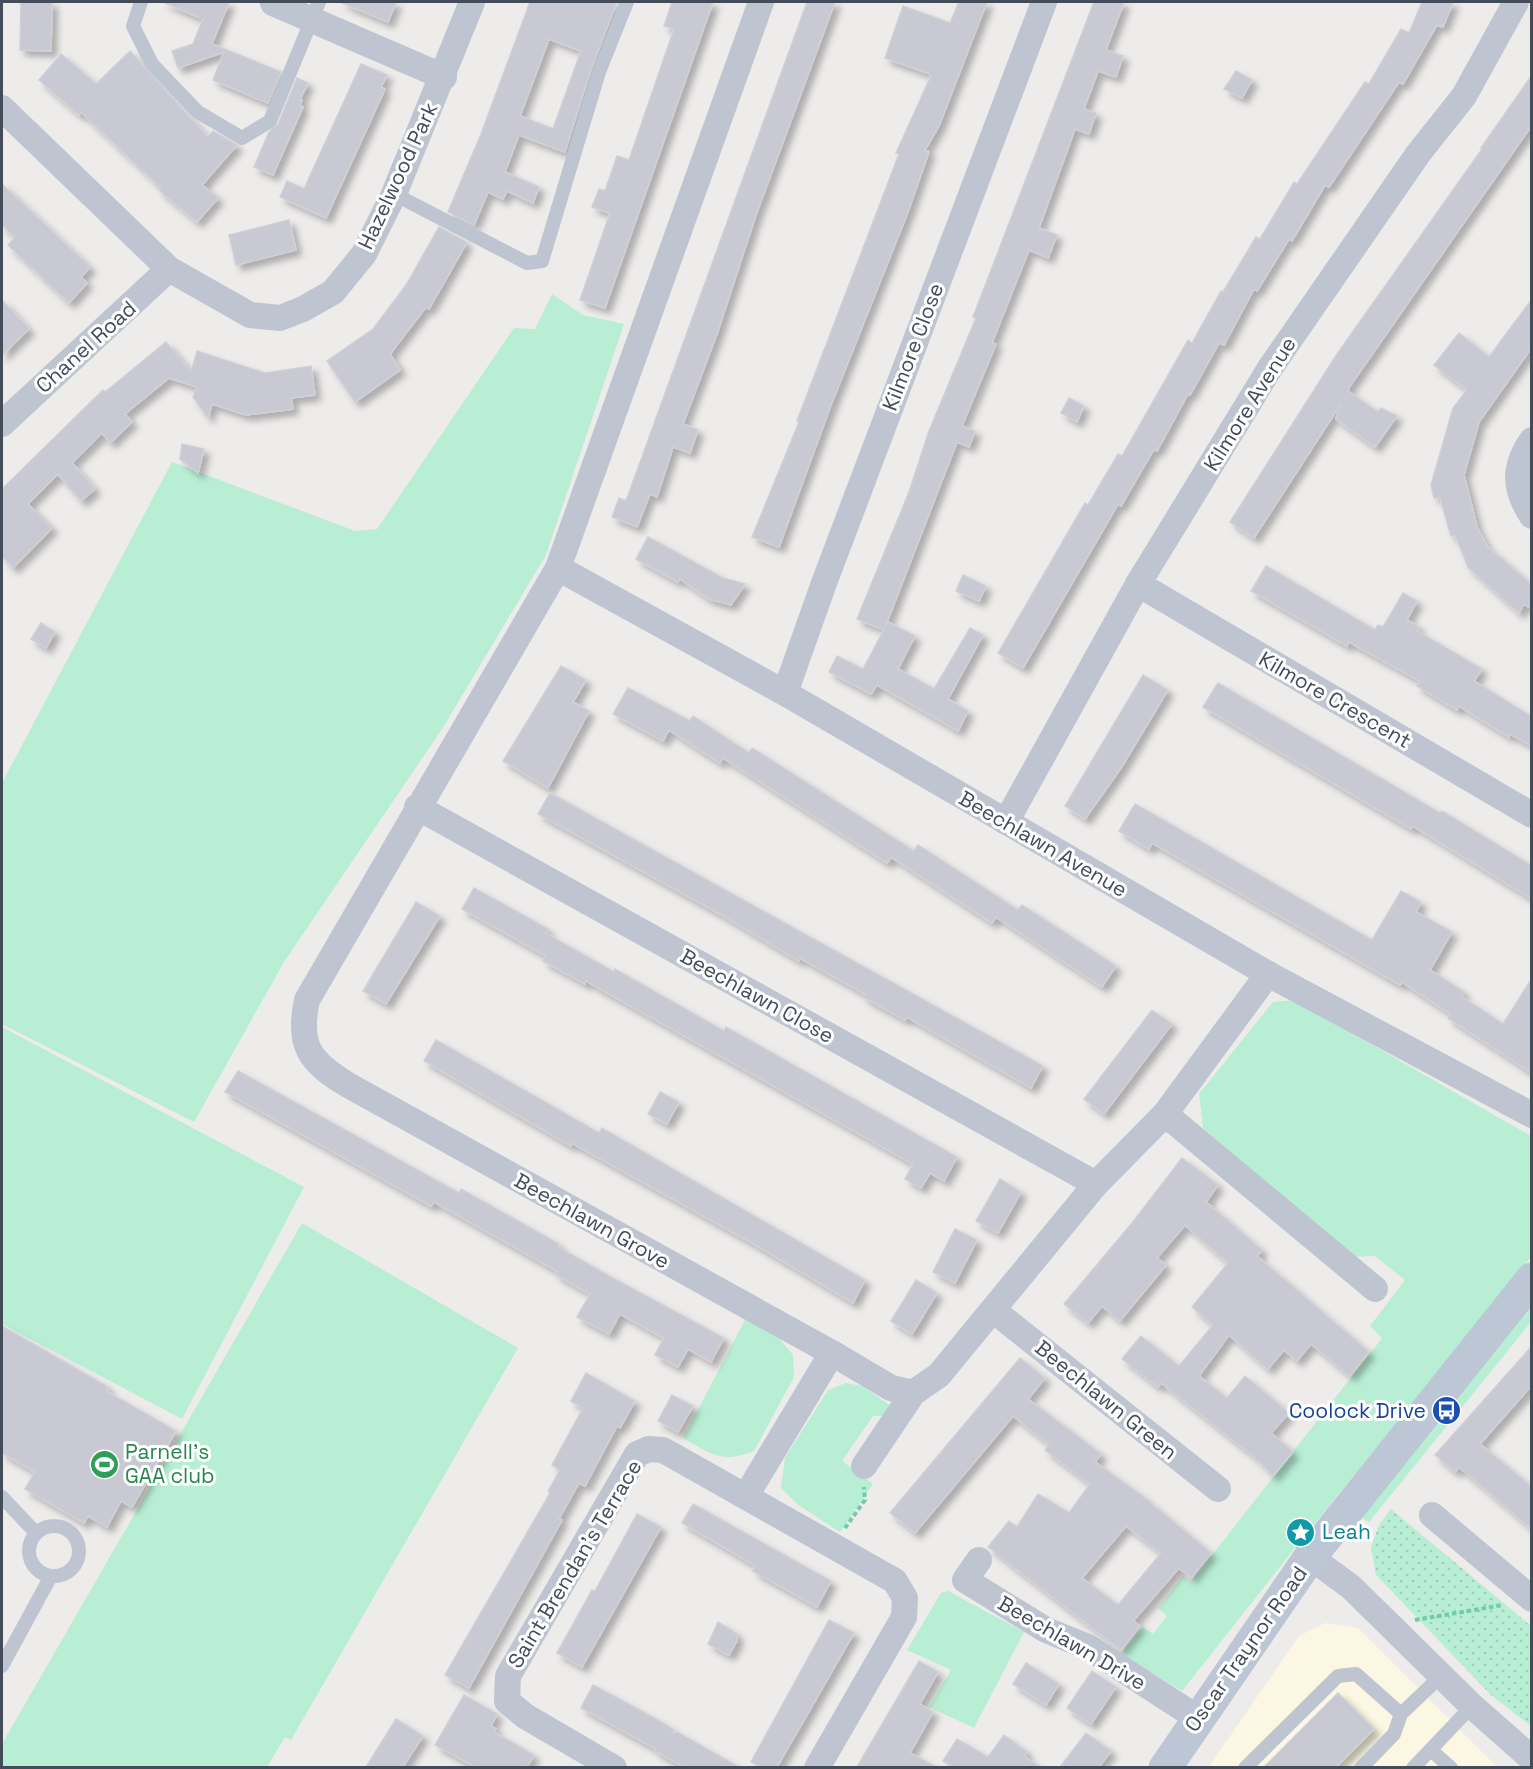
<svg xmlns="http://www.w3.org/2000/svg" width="1533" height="1769" font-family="'Space Grotesk',sans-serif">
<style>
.commercial{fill:#fbf7e2}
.green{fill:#b8eed4}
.park{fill:url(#park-dots)}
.building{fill:#c8c9d2;stroke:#cfd0d7;stroke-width:1.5;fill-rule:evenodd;filter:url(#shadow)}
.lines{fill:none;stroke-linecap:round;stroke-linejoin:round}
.path{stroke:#70ccaa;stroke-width:4;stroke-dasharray:4.5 3;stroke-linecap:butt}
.service{stroke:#bec5d1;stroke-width:14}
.minor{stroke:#bec5d1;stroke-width:26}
.secondary{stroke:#bdc6d5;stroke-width:33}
.labels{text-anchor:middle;stroke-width:6;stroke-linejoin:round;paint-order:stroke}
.street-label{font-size:21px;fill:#444c59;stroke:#fff}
.transit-label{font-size:21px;fill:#164399;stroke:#fff;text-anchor:end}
.leisure-label{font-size:21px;fill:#27864d;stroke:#fff;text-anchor:start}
.culture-label{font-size:21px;fill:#0d838f;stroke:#fff;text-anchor:start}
</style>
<defs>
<pattern id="park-dots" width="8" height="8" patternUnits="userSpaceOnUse" patternTransform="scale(1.5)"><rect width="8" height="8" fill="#b8eed4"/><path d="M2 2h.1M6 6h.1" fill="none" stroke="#9fceb8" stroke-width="1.8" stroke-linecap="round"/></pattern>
<filter id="shadow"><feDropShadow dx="5.5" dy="5.5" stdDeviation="3" flood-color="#0004"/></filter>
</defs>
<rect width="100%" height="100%" fill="#eeebeb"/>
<polygon class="commercial" points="1325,1623 1358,1628 1497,1767 1208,1768 1299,1636"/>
<g class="green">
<polygon points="552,294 583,315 624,324 546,555 442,729 284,962 194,1122 2,1024 2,783 172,462 355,531 377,529 514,328 535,329"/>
<polygon points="1294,1000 1531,1136 1531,1257 1298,1544 1182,1691 1121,1654 1143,1627 1153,1634 1167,1616 1158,1608 1183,1576 1191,1582 1382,1338 1370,1326 1405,1280 1375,1256 1350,1257 1203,1128 1199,1094 1273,1002"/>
<polygon points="2,1027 304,1187 182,1419 2,1324"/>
<polygon points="302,1223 518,1348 291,1740 285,1737 267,1767 2,1767 2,1744"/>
<polygon points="1531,1303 1531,1322 1369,1522 1359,1516"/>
<path d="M746,1318L778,1337L793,1355L794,1377L754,1451C721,1464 711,1454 683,1438Z"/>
<polygon points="846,1383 862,1386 891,1406 886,1416 873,1416 842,1461 873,1484 840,1532 797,1504 781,1488 785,1458 828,1390"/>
<polygon points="948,1591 1024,1632 974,1728 929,1707 951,1670 907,1650 941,1593"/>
</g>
<polygon class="park" points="1391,1509 1531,1626 1531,1726 1491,1695 1376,1575 1371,1547 1379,1525"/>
<g class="building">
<polygon points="21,2 52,2 51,51 20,50"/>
<polygon points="163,2 229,2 212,44 281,72 268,103 213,80 224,52 178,68 172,51 193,44 203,19"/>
<polygon points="340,2 396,2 388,22"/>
<path d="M530,2H617L591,69L565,152L519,135L505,172L539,187L533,203L507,191L503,199L488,192L474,225L448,212L481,134ZM549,39L581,51L553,129L520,116Z"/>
<polygon points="672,2 713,2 605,308 580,300 610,213 592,207 599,189 605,191 617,156 629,160 674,29 664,26"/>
<polygon points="807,2 835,2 756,215 717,334 683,424 698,430 690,453 673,447 657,497 650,494 637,527 612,517 619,498 626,501"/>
<polygon points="959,2 987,2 939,126 925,150 929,152 908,212 831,405 779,547 752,537 799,422 797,421 899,154 896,153 930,78 930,74 885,58 903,6 950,23"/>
<polygon points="1094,2 1124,2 1106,50 1123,56 1116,77 1098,71 1084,109 1096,113 1089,134 1075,129 1039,228 1057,235 1048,258 1029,250 992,343 996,344 962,426 975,431 969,447 957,442 884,630 857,619 909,492 929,431 976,318 973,317"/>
<polygon points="1422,2 1453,2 1443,27 1437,25 1403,84 1399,82 1329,187 1325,185 1292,241 1289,239 1257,291 1254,289 1224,345 1219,343 1190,395 1188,394 1157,451 1154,449 1121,506 1118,504 1023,668 998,653 1085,503 1088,505 1118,454 1122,456 1188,340 1192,343 1221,291 1223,292 1256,237 1260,239 1294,182 1297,184 1365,82 1369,84 1401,29 1409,33"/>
<polygon points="130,51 208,137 213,131 237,145 202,185 218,198 197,222 159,190 161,188 81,112 79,115 39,80 61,54 96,84"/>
<polygon points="361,64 387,75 381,87 385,89 326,218 280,197 287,181 304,189"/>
<polygon points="1236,71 1252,80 1242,98 1224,89"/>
<polygon points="1532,75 1532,125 1350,386 1348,391 1378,412 1381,408 1397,416 1375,447 1336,419 1340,405 1254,538 1230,522 1337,354 1482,149 1481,148"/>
<polygon points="297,78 308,83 300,99 302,100 300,105 303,107 273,175 254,167 269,132 278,124"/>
<polygon points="2,184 90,267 81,277 87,283 69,303 8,245 15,237 2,225"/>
<polygon points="289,220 296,250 236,265 229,235"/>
<polygon points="439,227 466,242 466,244 429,309 426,307 390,354 400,370 355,402 327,361 373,329 406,285"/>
<polygon points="1532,299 1532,347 1479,422 1464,475 1477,527 1487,546 1532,585 1532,609 1524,604 1519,613 1468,567 1455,535 1451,536 1440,497 1434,498 1431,485 1453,408 1467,390 1434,365 1459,333 1489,357"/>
<polygon points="2,300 29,329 2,355"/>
<polygon points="166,342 191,372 197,351 265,373 311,366 315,395 291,398 293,409 246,415 212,404 208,418 193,397 197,387 169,378 125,414 132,422 110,443 102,433 72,463 95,489 81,501 58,474 28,504 52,528 13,568 2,556 2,489 103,390 105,392"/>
<polygon points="1069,398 1084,406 1077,422 1061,413"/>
<polygon points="182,444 204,449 198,473 180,459"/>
<polygon points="648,537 723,578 745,584 731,605 709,599 680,579 678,582 636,559"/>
<polygon points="1266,566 1375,630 1378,625 1383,627 1403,593 1417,601 1407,620 1419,627 1417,631 1482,669 1474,681 1532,717 1532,746 1510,734 1509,737 1459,706 1457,710 1417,686 1420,681 1349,642 1347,646 1251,591"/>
<polygon points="963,575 986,586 979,601 956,591"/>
<polygon points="888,622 915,636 898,669 934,689 970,628 983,635 948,699 968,711 958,731 877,685 871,694 829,672 837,656 863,669"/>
<polygon points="41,623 55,632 46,648 31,639"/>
<polygon points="561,666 586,680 573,702 589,711 548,788 503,761"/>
<polygon points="1143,675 1168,690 1121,768 1085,819 1065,806"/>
<polygon points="1218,683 1440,813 1442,811 1532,866 1532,899 1413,826 1411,829 1203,707"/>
<polygon points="628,688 690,721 693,716 749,753 752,748 914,851 918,845 1018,910 1022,905 1116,966 1102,987 996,917 992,923 891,857 887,863 723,758 720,763 669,730 663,741 613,714"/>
<polygon points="550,793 1043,1066 1031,1088 907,1017 905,1020 863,997 865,994 800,958 799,961 722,915 538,814"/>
<polygon points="1135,804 1372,940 1401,891 1421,902 1416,912 1452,932 1430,970 1464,992 1461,996 1503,1024 1532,978 1532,1073 1448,1018 1451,1014 1402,982 1400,985 1152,843 1149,849 1119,831"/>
<polygon points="474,888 548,929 545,933 614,972 615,969 724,1031 726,1027 957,1157 944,1181 930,1173 921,1188 905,1179 913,1164 586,981 585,984 543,961 546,956 462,909"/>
<polygon points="416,902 440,916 386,1004 363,991"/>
<polygon points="1152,1010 1172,1024 1104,1114 1084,1099"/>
<polygon points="436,1040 599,1133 602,1128 865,1280 853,1303 754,1244 572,1143 571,1146 424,1061"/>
<polygon points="238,1071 459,1193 461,1189 559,1244 558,1247 609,1276 724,1338 711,1362 688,1349 678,1367 655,1355 664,1338 620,1314 609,1334 577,1317 590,1294 555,1274 557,1271 434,1202 431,1206 225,1092"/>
<polygon points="660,1092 679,1102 667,1124 648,1114"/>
<polygon points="1182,1158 1218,1185 1206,1202 1262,1250 1257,1256 1369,1352 1350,1376 1311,1344 1297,1361 1284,1350 1268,1369 1229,1335 1199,1376 1227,1398 1245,1376 1289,1413 1271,1433 1293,1452 1273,1476 1257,1459 1161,1383 1158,1387 1122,1359 1141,1336 1179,1366 1213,1325 1192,1307 1228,1263 1185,1225 1157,1258 1166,1265 1120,1321 1102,1306 1088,1323 1064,1304 1132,1223"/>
<polygon points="1000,1179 1021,1192 998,1233 976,1221"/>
<polygon points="955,1229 977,1240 955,1283 933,1272"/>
<polygon points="916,1280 937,1293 912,1334 891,1321"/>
<polygon points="2,1326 108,1387 106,1391 176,1431 132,1507 121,1501 107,1527 88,1516 84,1523 25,1489 35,1472 2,1453"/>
<polygon points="1532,1346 1532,1385 1480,1444 1532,1487 1532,1529 1459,1467 1455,1472 1435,1455"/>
<path d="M1020,1358L1045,1378L1028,1399L1101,1454L1095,1462L1141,1495L1211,1553L1191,1578L1179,1568L1133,1621L1140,1626L1121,1650L988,1547L1009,1521L1017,1527L1038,1494L1069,1513L1090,1484L1045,1450L1049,1444L1013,1416L915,1533L890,1513ZM1126,1526L1161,1553L1118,1605L1082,1578Z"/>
<polygon points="586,1373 635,1401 620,1428 617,1426 585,1486 579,1483 559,1519 562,1520 469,1688 445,1675 550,1493 548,1491 560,1470 552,1465 583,1408 571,1401"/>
<polygon points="672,1395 693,1406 678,1432 658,1421"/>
<polygon points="693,1504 831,1581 817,1607 753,1571 756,1566 682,1523"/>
<polygon points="637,1514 661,1527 582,1667 557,1653 592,1590 595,1591"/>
<polygon points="829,1620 854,1633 777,1767 761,1767 751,1762"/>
<polygon points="718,1622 737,1634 737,1641 729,1655 708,1644"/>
<polygon points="919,1661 938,1672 920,1704 933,1712 910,1753 936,1767 857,1767"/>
<polygon points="1026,1663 1059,1684 1046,1705 1013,1684"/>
<polygon points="1092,1671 1116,1687 1091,1724 1067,1708"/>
<polygon points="593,1685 658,1720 674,1730 672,1734 677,1732 739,1767 684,1767 655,1751 656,1749 581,1708"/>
<polygon points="1338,1693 1374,1729 1336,1767 1264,1767"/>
<polygon points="464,1695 497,1714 491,1726 496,1729 494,1732 534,1755 527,1767 475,1767 435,1745"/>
<polygon points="396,1719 423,1736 403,1767 366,1767"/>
<polygon points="1086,1733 1111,1751 1099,1767 1060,1767"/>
<polygon points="1004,1735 1027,1752 1024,1756 1040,1767 953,1767 943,1761 957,1739 988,1757"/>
</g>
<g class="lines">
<g class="path">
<polyline points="845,1528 865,1500 864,1487"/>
<polyline points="1415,1620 1503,1605"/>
</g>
<g class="service">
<polyline points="141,2 133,26 152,64 198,112 242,138 270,121 319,2"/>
<polyline points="394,194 527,263 542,261 599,72 627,2"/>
<polyline points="2,1497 35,1532"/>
<circle cx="54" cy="1551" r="25"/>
<polyline points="2,1666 51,1576"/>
<polyline points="1431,1750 1451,1768"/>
<polyline points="1245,1768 1338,1676 1356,1674 1401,1714"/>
<polyline points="1361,1768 1394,1734 1401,1714 1442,1675"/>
<polyline points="1413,1768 1472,1706"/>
</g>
<g class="minor">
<path d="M761,2L558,568L307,1000C297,1046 310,1062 348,1085L832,1353L891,1388L913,1393"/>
<polyline points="273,3 444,77"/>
<polyline points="2,108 169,269 250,315 280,318 303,309 333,292 364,254 394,194 472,2"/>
<polyline points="2,424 169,269"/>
<path d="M1532,440C1513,467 1514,489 1532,516"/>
<polyline points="558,568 785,693 1268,974 1532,1115"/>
<polyline points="1138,584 1532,815"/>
<polyline points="785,693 824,583 1044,2"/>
<polyline points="417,807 1096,1184"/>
<polyline points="1006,822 1138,584 1270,368 1418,154 1464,96 1516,2"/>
<polyline points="1165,1114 1375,1289"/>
<polyline points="993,1310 1218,1489"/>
<polyline points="864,1466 913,1393 939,1375 1096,1184 1165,1114 1268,974"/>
<polyline points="746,1496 832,1353"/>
<polyline points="1432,1515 1532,1599"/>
<polyline points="1310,1557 1351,1587 1472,1706 1532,1759"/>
<polyline points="979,1560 965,1580 1046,1630 1088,1647 1199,1719"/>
<polyline points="614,1768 525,1716 507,1701 508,1676 637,1454 649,1449 663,1450 895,1581 905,1598 904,1617 817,1768"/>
</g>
<polyline class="secondary" points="1165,1768 1310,1557 1532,1279"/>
</g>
<defs>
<symbol id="bus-disc" viewBox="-11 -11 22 22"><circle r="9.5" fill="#1a4fb4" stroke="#fff"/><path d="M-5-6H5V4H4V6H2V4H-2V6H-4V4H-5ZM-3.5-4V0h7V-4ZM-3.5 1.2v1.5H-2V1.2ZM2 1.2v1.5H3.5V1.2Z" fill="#fff"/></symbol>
<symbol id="stadium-disc" viewBox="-11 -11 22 22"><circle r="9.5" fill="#2e9e5b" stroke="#fff"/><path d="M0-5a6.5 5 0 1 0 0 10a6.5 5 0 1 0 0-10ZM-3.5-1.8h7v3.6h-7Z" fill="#fff"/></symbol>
<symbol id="sight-disc" viewBox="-11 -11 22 22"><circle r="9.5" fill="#0f9aa8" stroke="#fff"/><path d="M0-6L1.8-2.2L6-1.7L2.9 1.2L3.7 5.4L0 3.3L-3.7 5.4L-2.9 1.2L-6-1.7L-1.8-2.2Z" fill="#fff"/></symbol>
</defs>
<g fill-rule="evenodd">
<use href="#bus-disc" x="1430" y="1394" width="33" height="33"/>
<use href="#stadium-disc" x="88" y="1448" width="33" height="33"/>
<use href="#sight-disc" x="1284" y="1516" width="33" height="33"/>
</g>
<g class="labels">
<g class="street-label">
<text transform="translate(398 176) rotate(-65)" y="7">Hazelwood Park</text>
<text transform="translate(86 347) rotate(-42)" y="7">Chanel Road</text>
<text transform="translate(913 347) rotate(-69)" y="7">Kilmore Close</text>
<text transform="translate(1250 404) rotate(-58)" y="7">Kilmore Avenue</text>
<text transform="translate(1335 700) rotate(30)" y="7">Kilmore Crescent</text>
<text transform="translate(1043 844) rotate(30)" y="7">Beechlawn Avenue</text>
<text transform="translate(757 996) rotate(29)" y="7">Beechlawn Close</text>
<text transform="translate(592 1221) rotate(29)" y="7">Beechlawn Grove</text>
<text transform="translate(1106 1400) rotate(39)" y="7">Beechlawn Green</text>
<text transform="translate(575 1564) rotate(-59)" y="7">Saint Brendan's Terrace</text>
<text transform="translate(1072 1643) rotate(30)" y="7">Beechlawn Drive</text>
<text transform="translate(1246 1649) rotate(-55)" y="7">Oscar Traynor Road</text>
</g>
<g class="transit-label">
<text x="1426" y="1418">Coolock Drive</text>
</g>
<g class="leisure-label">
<text x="125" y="1459">Parnell's<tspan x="125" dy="24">GAA club</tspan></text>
</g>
<g class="culture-label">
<text x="1322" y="1539">Leah</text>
</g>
</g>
<rect width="1533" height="1769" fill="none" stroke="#444c59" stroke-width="6"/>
</svg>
